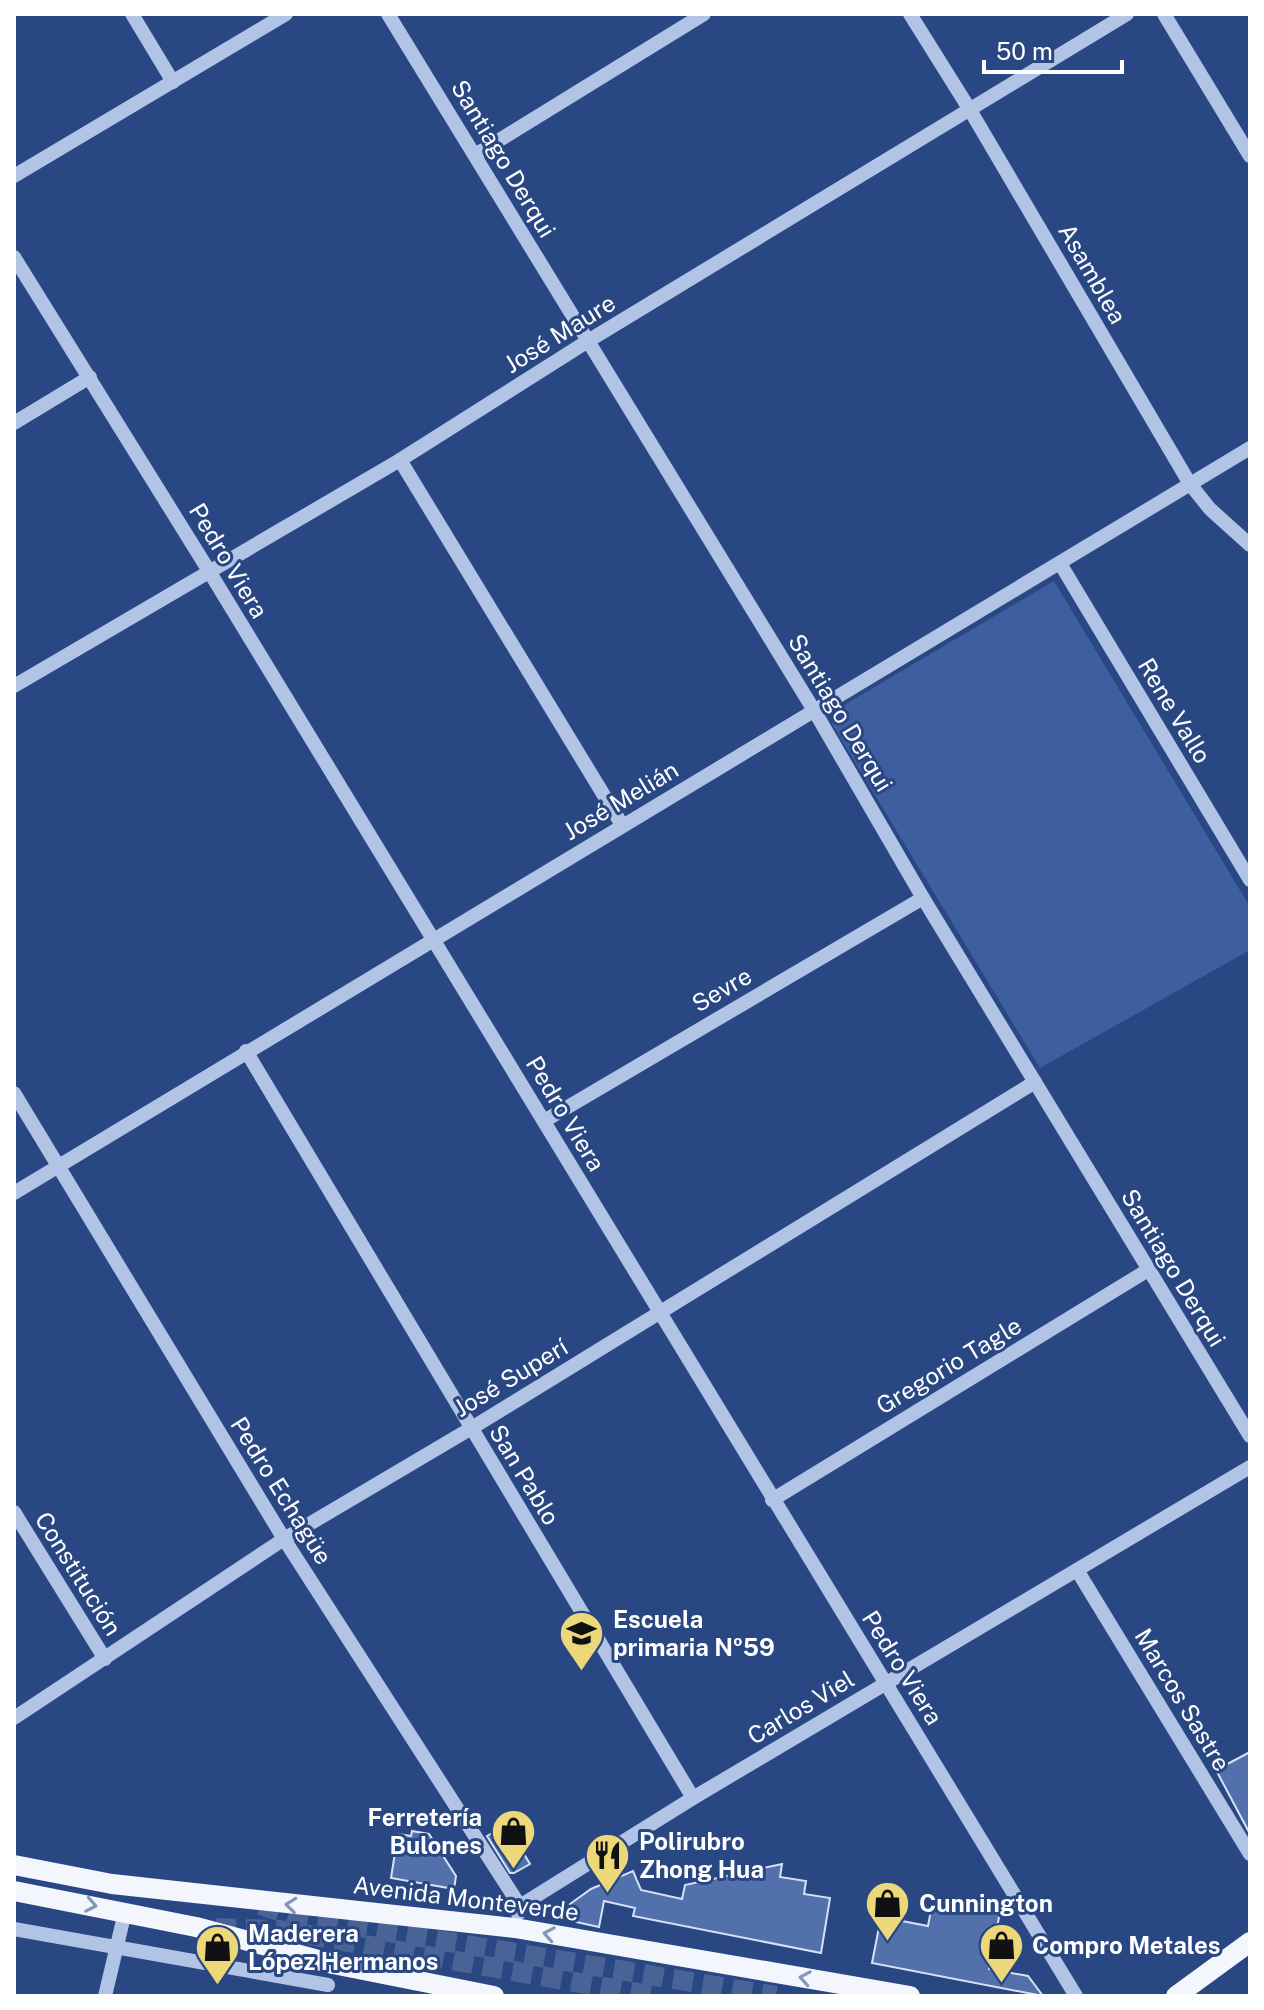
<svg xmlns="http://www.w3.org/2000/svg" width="1264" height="2010" font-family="'Public Sans',sans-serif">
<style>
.green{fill:#3e5f9f}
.building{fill:#5270ab;stroke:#d6e1f5;stroke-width:2}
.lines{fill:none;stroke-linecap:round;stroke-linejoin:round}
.major-tunnel{stroke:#496396;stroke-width:20;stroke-dasharray:20 10;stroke-linecap:butt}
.minor{stroke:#b2c4e6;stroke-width:14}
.major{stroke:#f3f6fd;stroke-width:20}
.oneway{stroke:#8496ba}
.labels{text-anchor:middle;stroke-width:6;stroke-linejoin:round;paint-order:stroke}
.street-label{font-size:24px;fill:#fff;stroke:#294783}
.poi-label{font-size:24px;font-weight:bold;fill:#fff;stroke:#294783;text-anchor:start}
</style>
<rect width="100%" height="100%" fill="#294783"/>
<polygon class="green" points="1054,581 1250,907 1250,950 1040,1068 832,724 839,708"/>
<g class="building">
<polygon points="1250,1752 1250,1834 1216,1770"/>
<polygon points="506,1825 530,1864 514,1873 510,1873 487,1836"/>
<polygon points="412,1831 429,1834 456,1876 454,1889 391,1878 398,1834 411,1836"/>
<polygon points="782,1864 780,1877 806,1881 804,1894 830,1898 821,1953 633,1916 635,1908 604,1901 599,1927 567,1920 570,1904 591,1889 633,1871 641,1890 682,1899 685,1885"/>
<polygon points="933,1899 1000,1912 989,1969 1028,1976 1043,1996 872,1963 881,1917 928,1926"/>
</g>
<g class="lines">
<g class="major-tunnel">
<polyline points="260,1905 298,1917 776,1996"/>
<polyline points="216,1928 280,1930 655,1996"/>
</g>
<g class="minor">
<polyline points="132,14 173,82"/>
<polyline points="388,14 815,712 923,898 1250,1436"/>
<polyline points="910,14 970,110 1190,484 1210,509 1250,545"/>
<polyline points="1164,14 1250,156"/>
<polyline points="475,155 704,14"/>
<polyline points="14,176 286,14"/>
<polyline points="14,257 209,571 1076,1996"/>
<polyline points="14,423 90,377"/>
<polyline points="400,460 622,825"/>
<polyline points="1061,565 1250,880"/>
<polyline points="14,686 400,460 588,341 1127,14"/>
<polyline points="246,1051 693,1798"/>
<polyline points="14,1093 284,1539 520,1906"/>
<polyline points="544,1121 923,898"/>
<path d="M14,1193C425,942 840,699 1250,448"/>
<polyline points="772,1500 1148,1270"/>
<polyline points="14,1512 105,1659"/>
<polyline points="1077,1570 1250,1854"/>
<polyline points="14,1718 284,1539 470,1429 1035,1082"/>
<polyline points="518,1914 520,1906 693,1798 1250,1467"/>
<polyline points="14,1929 328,1985"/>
<polyline points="105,1996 125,1912"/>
</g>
<g class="major">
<polyline points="14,1865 112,1884 515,1928 910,1996"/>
<polyline points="14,1891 196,1927 333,1964 494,1996"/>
<polyline points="1176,1996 1250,1942"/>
</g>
</g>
<defs><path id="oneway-chevron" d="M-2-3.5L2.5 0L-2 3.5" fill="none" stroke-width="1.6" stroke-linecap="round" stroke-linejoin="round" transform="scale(2)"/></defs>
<g class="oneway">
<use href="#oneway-chevron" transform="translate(91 1905) rotate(11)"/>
<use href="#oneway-chevron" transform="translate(291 1905) rotate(-174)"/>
<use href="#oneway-chevron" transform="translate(549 1934) rotate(-170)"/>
<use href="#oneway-chevron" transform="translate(805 1978) rotate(-170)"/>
</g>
<defs>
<symbol id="school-pin" viewBox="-11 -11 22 30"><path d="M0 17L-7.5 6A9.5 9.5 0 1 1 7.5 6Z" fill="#edd879" stroke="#294783"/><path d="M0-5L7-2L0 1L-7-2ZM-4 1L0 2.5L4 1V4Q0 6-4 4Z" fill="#111"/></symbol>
<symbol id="shop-pin" viewBox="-11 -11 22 30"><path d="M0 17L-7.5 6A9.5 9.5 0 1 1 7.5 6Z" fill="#edd879" stroke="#294783"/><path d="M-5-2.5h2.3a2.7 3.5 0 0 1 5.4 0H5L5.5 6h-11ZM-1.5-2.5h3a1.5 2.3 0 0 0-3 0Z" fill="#111"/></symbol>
<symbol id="restaurant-pin" viewBox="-11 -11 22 30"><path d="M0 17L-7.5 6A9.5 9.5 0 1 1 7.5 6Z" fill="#edd879" stroke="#294783"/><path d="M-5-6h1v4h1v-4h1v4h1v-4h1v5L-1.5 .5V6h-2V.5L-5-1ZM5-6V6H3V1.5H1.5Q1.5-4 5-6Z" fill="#111"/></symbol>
</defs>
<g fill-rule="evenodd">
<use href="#school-pin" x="556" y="1608" width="51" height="69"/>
<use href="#shop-pin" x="488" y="1806" width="51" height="69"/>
<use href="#restaurant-pin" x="582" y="1830" width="51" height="69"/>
<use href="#shop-pin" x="862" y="1878" width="51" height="69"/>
<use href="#shop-pin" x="976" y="1920" width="51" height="69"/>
<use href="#shop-pin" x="192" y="1922" width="51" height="69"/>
</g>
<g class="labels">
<g class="street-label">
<text transform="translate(503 159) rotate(59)" y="8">Santiago Derqui</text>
<text transform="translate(1092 274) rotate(60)" y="8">Asamblea</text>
<text transform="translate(560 334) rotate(-32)" y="8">José Maure</text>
<text transform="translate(228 561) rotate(59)" y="8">Pedro Viera</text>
<text transform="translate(1174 711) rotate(59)" y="8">Rene Vallo</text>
<text transform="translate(840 713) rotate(59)" y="8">Santiago Derqui</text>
<text transform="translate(621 801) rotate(-31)" y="8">José Melián</text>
<text transform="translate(722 990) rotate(-30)" y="8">Sevre</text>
<text transform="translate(565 1114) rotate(59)" y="8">Pedro Viera</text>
<text transform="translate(1173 1268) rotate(59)" y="8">Santiago Derqui</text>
<text transform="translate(949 1366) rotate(-31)" y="8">Gregorio Tagle</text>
<text transform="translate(511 1378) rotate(-31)" y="8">José Superí</text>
<text transform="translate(524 1475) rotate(59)" y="8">San Pablo</text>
<text transform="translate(281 1491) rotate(58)" y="8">Pedro Echagüe</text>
<text transform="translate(78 1574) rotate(58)" y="8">Constitución</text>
<text transform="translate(902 1668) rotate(58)" y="8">Pedro Viera</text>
<text transform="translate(1182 1700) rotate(59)" y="8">Marcos Sastre</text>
<text transform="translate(801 1708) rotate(-31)" y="8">Carlos Viel</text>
<text transform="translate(466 1899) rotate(7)" y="8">Avenida Monteverde</text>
</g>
<g class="poi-label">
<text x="613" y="1628">Escuela<tspan x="613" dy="28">primaria Nº59</tspan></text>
<text x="482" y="1826" text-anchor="end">Ferretería<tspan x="482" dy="28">Bulones</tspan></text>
<text x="639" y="1850">Polirubro<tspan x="639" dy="28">Zhong Hua</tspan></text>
<text x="919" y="1912">Cunnington</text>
<text x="248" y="1942">Maderera<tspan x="248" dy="28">López Hermanos</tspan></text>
<text x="1032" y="1954">Compro Metales</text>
</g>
</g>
<rect width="1264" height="2010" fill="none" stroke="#ffffff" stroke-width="32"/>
<path d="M984 60v12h138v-12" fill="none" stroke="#ffffff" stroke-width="4"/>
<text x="996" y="60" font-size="24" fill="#ffffff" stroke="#294783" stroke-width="6" paint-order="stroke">50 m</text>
</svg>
